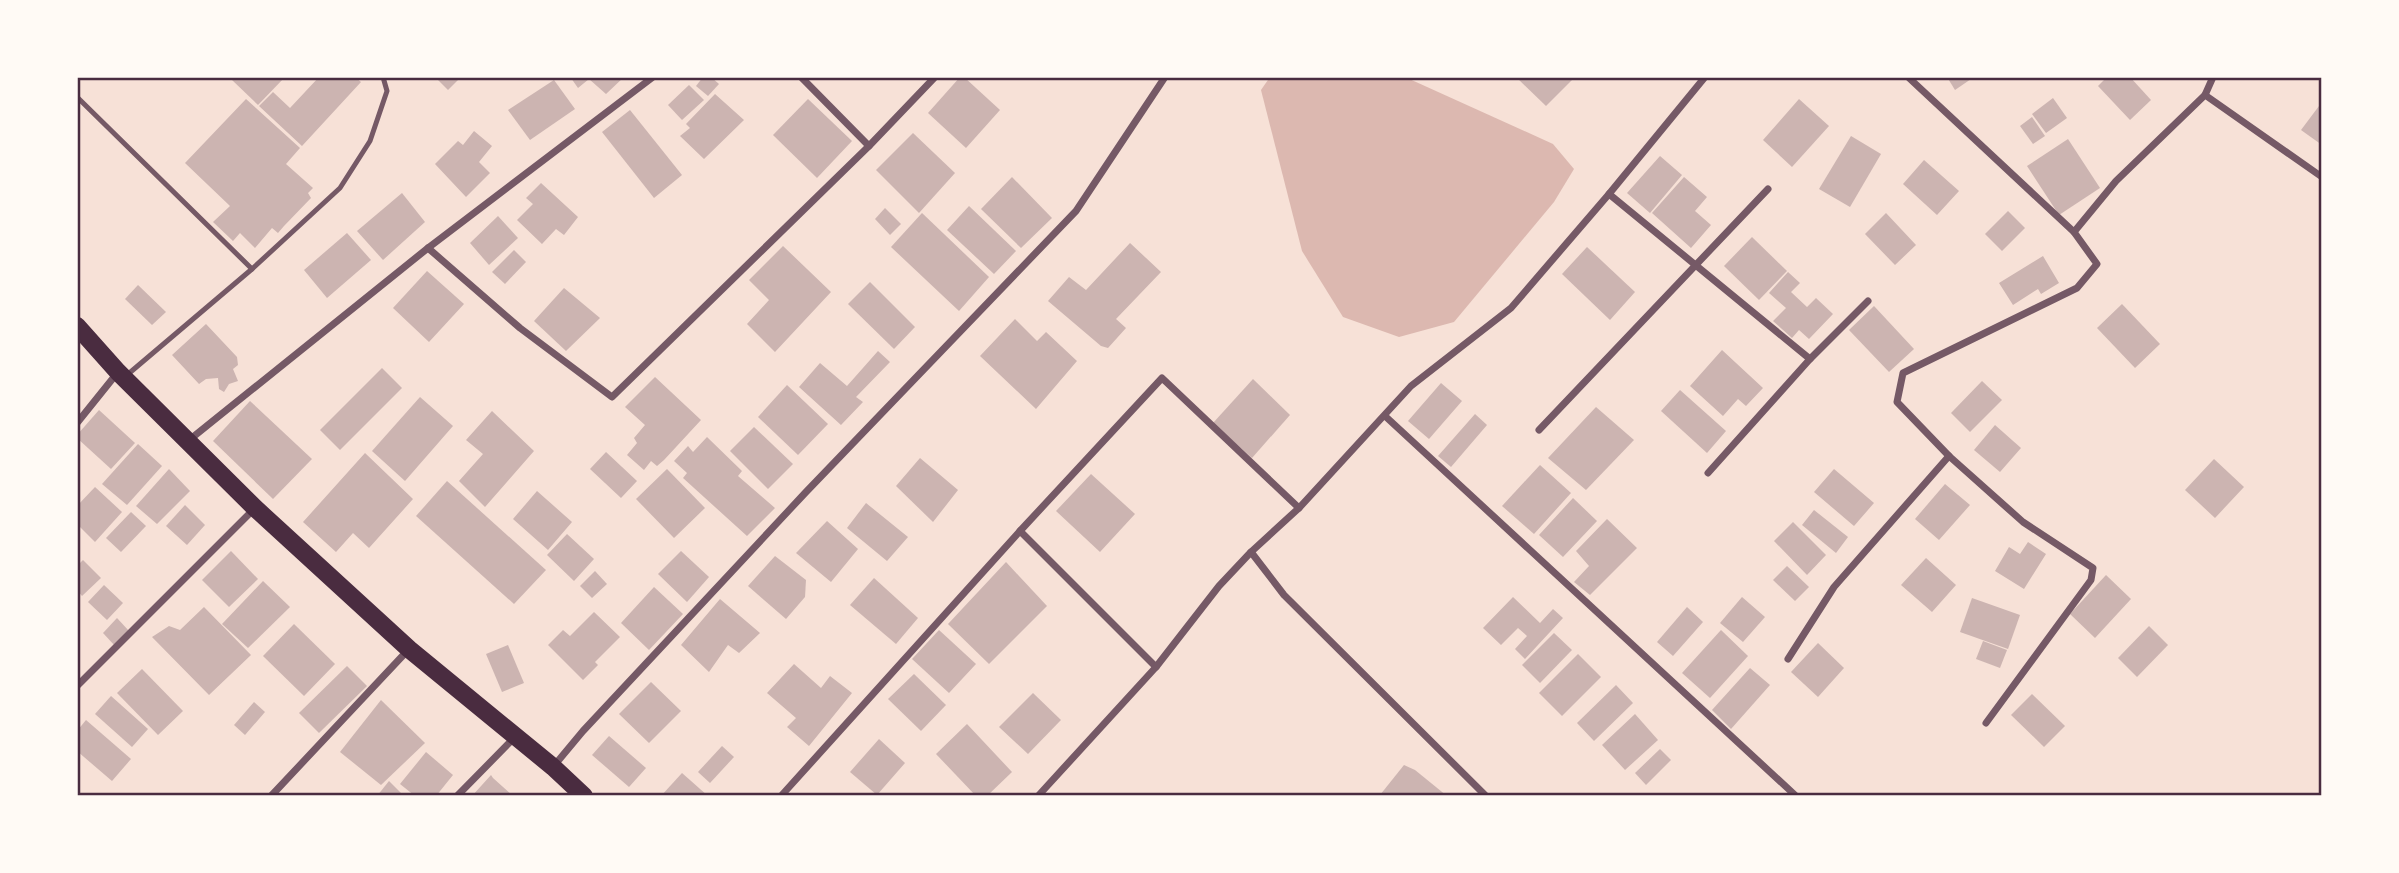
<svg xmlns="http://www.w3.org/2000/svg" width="2399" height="873" font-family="'Archivo Narrow',sans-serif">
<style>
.water{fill:#dcb8b0}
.building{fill:#ccb4b1}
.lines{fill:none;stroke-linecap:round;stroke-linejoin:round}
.service{stroke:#755966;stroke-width:5}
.minor{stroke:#755966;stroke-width:7}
.primary{stroke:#4a2c40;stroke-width:18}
.neatline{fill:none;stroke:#4a2c40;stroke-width:2.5}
</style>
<rect width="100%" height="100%" fill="#f7e1d7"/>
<polygon class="water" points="1270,77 1405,77 1553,144 1574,169 1554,202 1454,322 1399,337 1343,317 1302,251 1261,90"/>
<g class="building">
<polygon points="235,77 285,77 258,105 232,80"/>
<polygon points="319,77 355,77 361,82 302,146 259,106 273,92 290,108"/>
<polygon points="435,77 461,77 448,90"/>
<polygon points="572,77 624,77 606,94 589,79 578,88 571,78"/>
<polygon points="703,77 711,77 719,84 708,96 696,86"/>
<polygon points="960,77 964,77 1000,110 966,148 928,113"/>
<polygon points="1516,77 1568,77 1572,80 1546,106"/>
<polygon points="1947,77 1974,77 1955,90"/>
<polygon points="2107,77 2130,77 2151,100 2130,120 2098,86"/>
<polygon points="554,80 575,109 530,140 508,110"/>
<polygon points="689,85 704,100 682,120 668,105"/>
<polygon points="715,94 744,120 704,159 680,136 690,128 686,124"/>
<polygon points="2053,98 2067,118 2046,133 2032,114"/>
<polygon points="246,99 300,148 286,164 313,188 308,193 311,198 284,226 278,233 272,228 255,248 240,233 233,241 213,222 230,206 185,163"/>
<polygon points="808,99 852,141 817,178 773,135"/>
<polygon points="1799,99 1829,126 1792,167 1763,140"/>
<polygon points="2322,102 2322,145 2301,130"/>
<polygon points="630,110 682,175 654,198 602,132"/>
<polygon points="2032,117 2045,136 2033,144 2020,126"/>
<polygon points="474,131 492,146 479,162 490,173 466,197 435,164 458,141 463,145"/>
<polygon points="913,133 955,173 919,213 876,170"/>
<polygon points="1851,136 1881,154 1850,207 1819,189"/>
<polygon points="2068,139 2100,188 2059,215 2027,166"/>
<polygon points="1660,156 1682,175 1650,213 1627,193"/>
<polygon points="1924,160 1959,191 1937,215 1903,184"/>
<polygon points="1012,177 1052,218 1021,248 981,209"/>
<polygon points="1684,177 1707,197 1695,211 1711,225 1691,248 1652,213"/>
<polygon points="541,183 578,217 564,235 556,229 542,244 517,220 533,204 526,198"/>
<polygon points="402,193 425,222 383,260 357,231"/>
<polygon points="969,206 1016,251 994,274 947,230"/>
<polygon points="885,208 901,224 890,235 875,219"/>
<polygon points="2008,211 2025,228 2002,251 1985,234"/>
<polygon points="922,213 989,277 959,311 891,247"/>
<polygon points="1886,213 1916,245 1895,265 1865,234"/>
<polygon points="498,216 518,238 489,265 470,243"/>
<polygon points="347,233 371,260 327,298 304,270"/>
<polygon points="1752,237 1787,271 1759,300 1724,266"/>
<polygon points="1130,243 1161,272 1116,319 1126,328 1108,348 1101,346 1048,301 1069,277 1086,290"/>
<polygon points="783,246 831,292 775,352 747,324 769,300 749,280"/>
<polygon points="1587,247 1635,292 1610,320 1562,274"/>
<polygon points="514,250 526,262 505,284 492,272"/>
<polygon points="2043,256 2059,283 2041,294 2038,289 2013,305 1999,283"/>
<polygon points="427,271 464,304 429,342 393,308"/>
<polygon points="1788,272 1800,283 1791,292 1807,307 1816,298 1833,314 1809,339 1799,330 1792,338 1773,321 1786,308 1769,293"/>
<polygon points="870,282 915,327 894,349 848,304"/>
<polygon points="138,285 166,312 152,325 125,299"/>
<polygon points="564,288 600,318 566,351 534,321"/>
<polygon points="2122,304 2160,344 2135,368 2097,328"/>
<polygon points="1874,306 1914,349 1889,372 1849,330"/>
<polygon points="1015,319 1037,341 1046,332 1077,361 1036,409 980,356"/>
<polygon points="206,324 237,357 238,365 233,369 238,381 229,384 224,392 219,389 218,378 206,379 199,384 172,355"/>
<polygon points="1722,350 1763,388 1746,406 1738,399 1723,416 1690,386"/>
<polygon points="878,351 890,362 856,397 863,402 841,425 799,387 820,363 847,386"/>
<polygon points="382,368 402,388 340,450 320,430"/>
<polygon points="655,377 701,420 664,460 657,466 651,461 644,470 627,455 637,443 634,438 645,425 625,407"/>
<polygon points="1253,379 1290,415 1252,458 1213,423"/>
<polygon points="1982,381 2002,400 1970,432 1951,413"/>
<polygon points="1441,383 1462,401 1429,439 1408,421"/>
<polygon points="787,385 828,424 798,455 758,417"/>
<polygon points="1680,390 1726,431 1707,453 1661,411"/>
<polygon points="420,397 453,426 405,481 372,451"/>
<polygon points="250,401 312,459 273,499 213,441"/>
<polygon points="1596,407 1634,440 1586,490 1548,458"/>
<polygon points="99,410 135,443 111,469 77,438 77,435"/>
<polygon points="492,411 534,451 485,507 459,481 483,454 466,440"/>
<polygon points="1475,414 1487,425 1451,467 1438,456"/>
<polygon points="1995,425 2021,448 2000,472 1974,450"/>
<polygon points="754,427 793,464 768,489 730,451"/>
<polygon points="707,437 742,471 738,476 775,508 747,536 683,478 687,473 674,461 688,446 693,452"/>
<polygon points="138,444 162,466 127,505 102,484"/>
<polygon points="606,452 637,481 621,498 590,469"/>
<polygon points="365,453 413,499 369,548 353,533 336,552 303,522"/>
<polygon points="920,458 958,490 933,522 896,486"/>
<polygon points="2214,459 2244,487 2215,518 2185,490"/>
<polygon points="1540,465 1571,493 1534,534 1502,506"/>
<polygon points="169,469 190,491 157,524 136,506"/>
<polygon points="667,469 705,508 674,538 636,499"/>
<polygon points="1834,469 1874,503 1854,526 1814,492"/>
<polygon points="1091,474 1135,514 1100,552 1056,511"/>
<polygon points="447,481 546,570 514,604 416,516"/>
<polygon points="1945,484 1970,505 1939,540 1915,519"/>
<polygon points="95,487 122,512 95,542 77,524 77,506"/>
<polygon points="537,491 572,522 548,550 513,519"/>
<polygon points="1573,498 1597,521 1563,557 1539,535"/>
<polygon points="866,503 908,537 887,561 847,528"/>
<polygon points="185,505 205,525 187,545 166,526"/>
<polygon points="1814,510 1848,537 1836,553 1802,525"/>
<polygon points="131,512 146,526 121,552 106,538"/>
<polygon points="1607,519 1637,548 1590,595 1574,582 1589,566 1576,551"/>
<polygon points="827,521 858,549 831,582 796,553"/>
<polygon points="1793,522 1826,555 1807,575 1774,541"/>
<polygon points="567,534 594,559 574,581 547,555"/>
<polygon points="2028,542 2046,554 2024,589 1995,571 2009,547 2020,554"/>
<polygon points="231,551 258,579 229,607 202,580"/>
<polygon points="681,551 709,577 687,602 658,574"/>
<polygon points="775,556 806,580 805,597 786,619 748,586"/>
<polygon points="1926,558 1956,585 1932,612 1901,585"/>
<polygon points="83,560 101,578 82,596 77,590 77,566"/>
<polygon points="1006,562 1047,606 989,664 948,624"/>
<polygon points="1787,566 1809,587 1795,601 1773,580"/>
<polygon points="595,571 607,584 592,598 580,586"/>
<polygon points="2106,575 2131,599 2095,638 2070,614"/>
<polygon points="874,578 918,618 896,644 850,605"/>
<polygon points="263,581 290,607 248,648 222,624"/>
<polygon points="104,585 123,603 107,620 88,602"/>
<polygon points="654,587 683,614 649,650 621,623"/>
<polygon points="1513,597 1540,623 1553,609 1563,618 1525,659 1515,649 1527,636 1518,628 1501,645 1483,628"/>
<polygon points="1742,597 1765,617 1743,642 1720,623"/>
<polygon points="1972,598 2020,615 2008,649 1960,632"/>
<polygon points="720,599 760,633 739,653 728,645 709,672 681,645"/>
<polygon points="204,607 251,655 209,695 152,637 169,626 180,630"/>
<polygon points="1687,607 1703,622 1673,656 1657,642"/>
<polygon points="594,612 620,637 595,662 598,665 583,680 548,645 563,630 570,636"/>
<polygon points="117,618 129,631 115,646 103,633"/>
<polygon points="294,624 335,664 304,696 263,656"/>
<polygon points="2149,626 2168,645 2137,677 2118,658"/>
<polygon points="939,630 976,664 949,693 912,659"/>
<polygon points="1721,630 1748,656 1710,698 1682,673"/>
<polygon points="1554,633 1572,650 1540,683 1522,665"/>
<polygon points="1983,641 2007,650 2000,668 1976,659"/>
<polygon points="1818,643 1844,668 1818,697 1791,672"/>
<polygon points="508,645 524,683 502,692 486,654"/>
<polygon points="1578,654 1601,677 1562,716 1539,693"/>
<polygon points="794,664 821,688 830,676 852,693 809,746 787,727 796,718 767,693"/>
<polygon points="347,666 367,686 319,733 299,713"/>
<polygon points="1750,668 1770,685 1731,729 1712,710"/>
<polygon points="142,669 183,711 158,735 117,693"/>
<polygon points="914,674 946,705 921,731 888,699"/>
<polygon points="651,682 681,711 649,743 619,714"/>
<polygon points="1616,685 1633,703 1594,741 1577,723"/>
<polygon points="1033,693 1061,720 1028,754 999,727"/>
<polygon points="2032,694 2065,726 2044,747 2011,715"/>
<polygon points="111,696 148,729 132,747 95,714"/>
<polygon points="381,700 425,743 381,785 340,752"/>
<polygon points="254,702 265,712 245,735 234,725"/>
<polygon points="1635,714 1658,740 1625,770 1602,745"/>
<polygon points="86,720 131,759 112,781 77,751 77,731"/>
<polygon points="967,724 1012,772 987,796 976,796 936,754"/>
<polygon points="609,736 646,768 629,787 592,755"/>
<polygon points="879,739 905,763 877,795 850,772"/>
<polygon points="722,746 734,757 710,783 698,772"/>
<polygon points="1660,749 1671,760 1646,785 1635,773"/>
<polygon points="426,752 453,775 436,796 415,796 400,784"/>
<polygon points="1404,765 1415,770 1447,796 1382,796 1380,795"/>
<polygon points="682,773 708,796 661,796"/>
<polygon points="491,775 493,778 513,796 472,796"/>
<polygon points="389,781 404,796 377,796"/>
</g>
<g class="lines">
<g class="service">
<polyline points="77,97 252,269"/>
<polyline points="127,375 252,269 340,188 370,141 387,91 383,77"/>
</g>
<g class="minor">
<polyline points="1908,77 2074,232"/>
<polyline points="2205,95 2213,77"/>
<polyline points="869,146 935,77"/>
<polyline points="1609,194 1810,359"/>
<polyline points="428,248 520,328 612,397 869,146 801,77"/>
<polyline points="1385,416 1796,796"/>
<polyline points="77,423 118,372"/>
<polyline points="1539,430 1768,189"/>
<polyline points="188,441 428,248 653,77"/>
<polyline points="1708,473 1810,359 1868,301"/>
<polyline points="1020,531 1162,378 1299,508"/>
<polyline points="1251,552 1284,595 1486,796"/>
<polyline points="1788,659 1834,587 1949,456"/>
<polyline points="77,686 254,509"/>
<polyline points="1986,723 2091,580 2093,568 2023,522 1949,456 1897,402 1903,373 2077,288 2097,264 2074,232 2116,181 2205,95 2322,177"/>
<polyline points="553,767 583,731 806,492 1076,211 1165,77"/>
<polyline points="271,796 409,649"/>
<polyline points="457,796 515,737"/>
<polyline points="781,796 1020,531 1156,667"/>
<polyline points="1038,796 1156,667 1219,586 1251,552 1299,508 1411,386 1511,308 1609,194 1705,77"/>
</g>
<polyline class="primary" points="77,326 118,372 255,508 409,649 553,767 584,796"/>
</g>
<rect width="2399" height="873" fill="none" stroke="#fffaf5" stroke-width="158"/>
<rect x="79" y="79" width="2241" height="715" class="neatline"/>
</svg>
